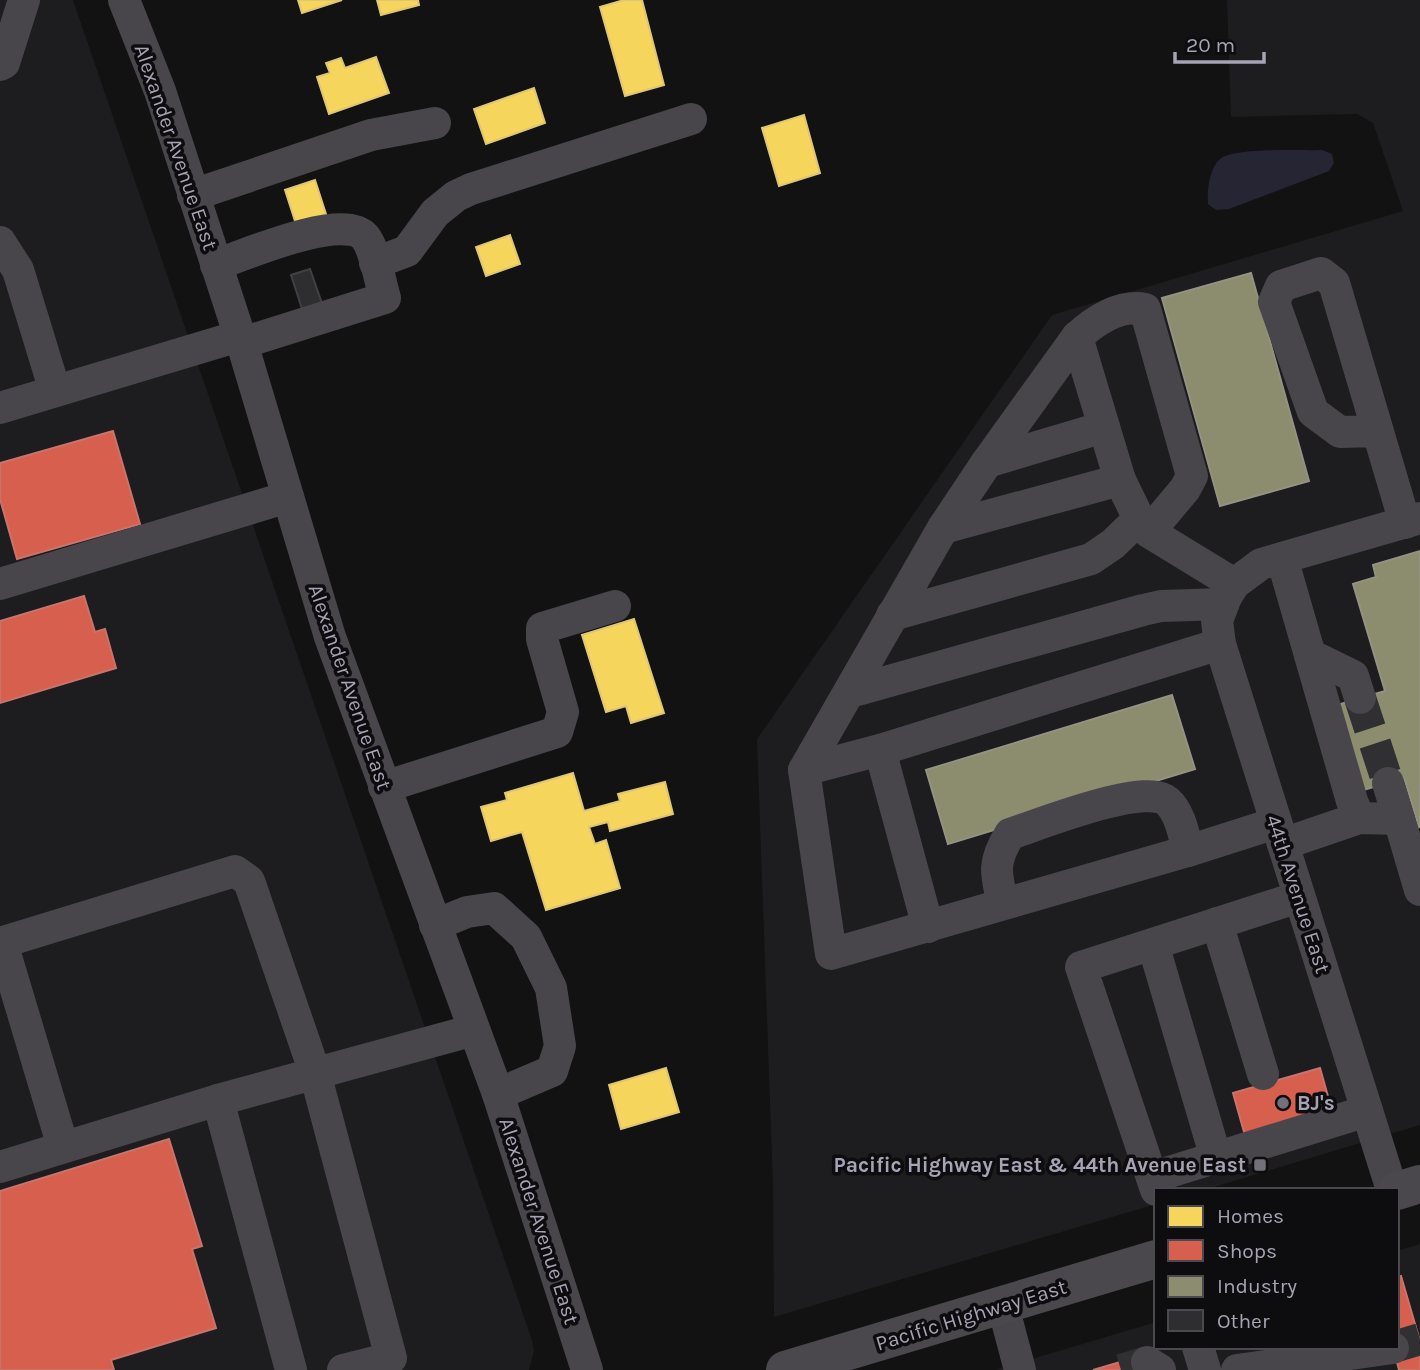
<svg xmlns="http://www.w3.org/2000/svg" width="1420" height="1370" font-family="Karla,sans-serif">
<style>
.built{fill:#1d1c1e}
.water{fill:#262533}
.homes{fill:#f6d55c;stroke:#dec676;stroke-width:2}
.shops{fill:#d6604d;stroke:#c8746c;stroke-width:2}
.industry{fill:#8c8c6e;stroke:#949383;stroke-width:2}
.building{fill:#2e2e30;stroke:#424046;stroke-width:2}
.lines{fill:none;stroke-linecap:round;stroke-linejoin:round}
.minor-tunnel{stroke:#302f32;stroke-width:32;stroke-dasharray:32 16;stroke-linecap:butt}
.minor{stroke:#48464b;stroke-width:32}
.major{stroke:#4a484d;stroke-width:38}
.poi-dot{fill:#73707b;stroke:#0d0c0e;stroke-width:2.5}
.labels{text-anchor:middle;stroke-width:7;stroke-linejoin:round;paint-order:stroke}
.street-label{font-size:21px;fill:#a7a2b4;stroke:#0d0c0e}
.poi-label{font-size:21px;font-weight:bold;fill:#a7a2b4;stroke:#0d0c0e;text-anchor:start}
</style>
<rect width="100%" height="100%" fill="#121212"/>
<g class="built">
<polygon points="0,0 73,0 532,1340 534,1351 529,1370 0,1370"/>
<polygon points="1227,0 1420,0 1420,1125 1204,1190 1156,1190 1156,1204 774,1317 773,1186 757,739 1052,315 1403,211 1373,123 1357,114 1231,117"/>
<polygon points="1420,1244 1420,1370 995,1370 1156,1322 1156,1347 1397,1347 1397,1251"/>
</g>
<path class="water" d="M1322,150L1332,154L1334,163L1329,171L1229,209L1216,210L1208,204C1207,190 1209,169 1220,159C1235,147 1301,151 1322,150Z"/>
<g class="homes">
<polygon points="298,0 342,0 302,13"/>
<polygon points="377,0 418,0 419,5 381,15"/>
<polygon points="624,0 642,0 664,85 625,96 600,7"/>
<polygon points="376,57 389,93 329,114 317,77 330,73 326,63 341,58 345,68"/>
<polygon points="534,88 545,123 486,144 474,109"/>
<polygon points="804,115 820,173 779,186 762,128"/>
<polygon points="315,180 326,214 296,224 285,190"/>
<polygon points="510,235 520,264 486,276 476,247"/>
<polygon points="634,619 664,713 631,723 626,706 606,712 582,635"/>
<polygon points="573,773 584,811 620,801 618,794 665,782 673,814 610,831 608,822 589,827 595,844 606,840 620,888 546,910 522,832 491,841 481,807 507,800 505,793"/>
<polygon points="666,1068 679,1112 621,1129 609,1085"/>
</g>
<g class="shops">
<polygon points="113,431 140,524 17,559 0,499 0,463"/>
<polygon points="84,596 95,632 105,629 116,668 0,703 0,621"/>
<polygon points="1320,1068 1333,1114 1246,1139 1233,1093"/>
<polygon points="169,1139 202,1246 192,1249 216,1328 111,1360 114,1370 0,1370 0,1191"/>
<polygon points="1401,1276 1420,1341 1420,1370 1399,1370 1393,1347 1397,1347 1397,1277"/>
<polygon points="1144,1355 1149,1370 1093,1370"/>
</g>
<g class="industry">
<polygon points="1251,273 1309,481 1220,506 1162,298"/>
<polygon points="1420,551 1420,826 1419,827 1404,778 1360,791 1334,706 1385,691 1353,584 1376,577 1373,565"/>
<polygon points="1172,695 1195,769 948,844 926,770"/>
</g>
<polygon class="building" points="310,269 325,312 305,318 291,275"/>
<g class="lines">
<g class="minor-tunnel">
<polyline points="1360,698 1388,783"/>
<polyline points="1397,1346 1420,1339"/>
<polyline points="1121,1370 1147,1362"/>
</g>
<g class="minor">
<polyline points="124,0 160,91 242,343 330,637 498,1094 587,1370"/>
<polyline points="0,65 4,63 24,0"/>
<polyline points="193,195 371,135 435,123"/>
<polyline points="0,242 18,270 55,391"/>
<polyline points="375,263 407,251 435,213 456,196 471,189 691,119"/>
<path d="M216,265C244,255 343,212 365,237C375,249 380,282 385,298L242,343"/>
<polyline points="1077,337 1120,480 1139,519 1149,532 1234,584"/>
<polyline points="0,408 239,336"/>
<polyline points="1377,431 1340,432 1313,412 1274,302 1281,286 1321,273 1334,283 1405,523"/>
<polyline points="987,462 1104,427"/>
<polyline points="943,528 1120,480"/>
<path d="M1149,532L1185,489L1192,476L1145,309C1120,304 1096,320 1077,337L987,462L943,528L804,770L831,954L1188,851L1276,823"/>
<polyline points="1282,558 1352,801 1359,818"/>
<polyline points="0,584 288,497"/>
<polyline points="892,615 1091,559 1113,544 1139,519"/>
<polyline points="1310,655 1353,676 1360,698"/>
<polyline points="850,692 1143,610 1161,606 1223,604"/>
<polyline points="804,770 880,750"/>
<polyline points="1388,783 1399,819"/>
<polyline points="384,787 557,732 563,712 542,639 542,628 615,606"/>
<polyline points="1283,844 1359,818 1399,819 1420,890"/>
<path d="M1003,903C995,873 993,861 1010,834C1038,825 1145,782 1167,801C1180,812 1184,835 1188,851"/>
<polyline points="1217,923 1263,1074"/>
<polyline points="435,925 467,912 494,908 526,937 551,988 560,1046 552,1071 498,1094"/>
<polyline points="928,927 880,750 1220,644"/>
<polyline points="0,943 235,871 249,881 315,1073 391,1358 343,1370"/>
<polyline points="2,943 63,1147"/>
<polyline points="1153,944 1216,1158"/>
<polyline points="218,1100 291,1370"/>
<polyline points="0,1167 218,1100 474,1030"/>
<polyline points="1153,1177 1367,1111"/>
<polyline points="1156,1190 1081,967 1299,897"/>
<polyline points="1392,1190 1220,644 1217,621 1226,597 1234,584 1261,564 1420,518"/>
<polyline points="1003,1306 1020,1370"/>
<polyline points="1198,1347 1205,1370"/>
<polyline points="1147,1362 1160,1370"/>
<polyline points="1237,1370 1393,1348"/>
</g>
<g class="major">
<polyline points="1397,1191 1420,1184"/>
<polyline points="785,1370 1156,1259"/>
</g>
</g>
<g class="poi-dot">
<circle cx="1283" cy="1103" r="7"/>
<rect x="1253" y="1158" width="14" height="14" rx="3.5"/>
</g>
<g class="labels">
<g class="street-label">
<text transform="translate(176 147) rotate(71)" y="7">Alexander Avenue East</text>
<text transform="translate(350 687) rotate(71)" y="7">Alexander Avenue East</text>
<text transform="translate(1298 894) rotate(72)" y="7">44th Avenue East</text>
<text transform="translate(539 1221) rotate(72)" y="7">Alexander Avenue East</text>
<text transform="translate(971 1315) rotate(-17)" y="7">Pacific Highway East</text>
</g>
<g class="poi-label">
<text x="1297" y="1110">BJ's</text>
<text x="1246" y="1172" text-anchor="end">Pacific Highway East &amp; 44th Avenue East</text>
</g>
</g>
<rect x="1154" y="1188" width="245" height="161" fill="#0d0c0e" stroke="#4b4850" stroke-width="2"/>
<rect x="1168" y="1206" width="35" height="21" fill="#f6d55c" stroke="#4b4850" stroke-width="2"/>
<text x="1217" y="1223" font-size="21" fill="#a7a2b4">Homes</text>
<rect x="1168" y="1240" width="35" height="21" fill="#d6604d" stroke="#4b4850" stroke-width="2"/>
<text x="1217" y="1258" font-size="21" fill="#a7a2b4">Shops</text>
<rect x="1168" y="1276" width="35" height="21" fill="#8c8c6e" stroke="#4b4850" stroke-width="2"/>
<text x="1217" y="1293" font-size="21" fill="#a7a2b4">Industry</text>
<rect x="1168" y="1310" width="35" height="21" fill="#2e2e30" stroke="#4b4850" stroke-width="2"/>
<text x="1217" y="1328" font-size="21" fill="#a7a2b4">Other</text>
<path d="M1175 52v10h89v-10" fill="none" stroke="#a7a2b4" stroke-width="3.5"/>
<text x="1186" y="52" font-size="21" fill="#a7a2b4" stroke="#0d0c0e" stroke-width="5" paint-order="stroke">20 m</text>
</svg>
